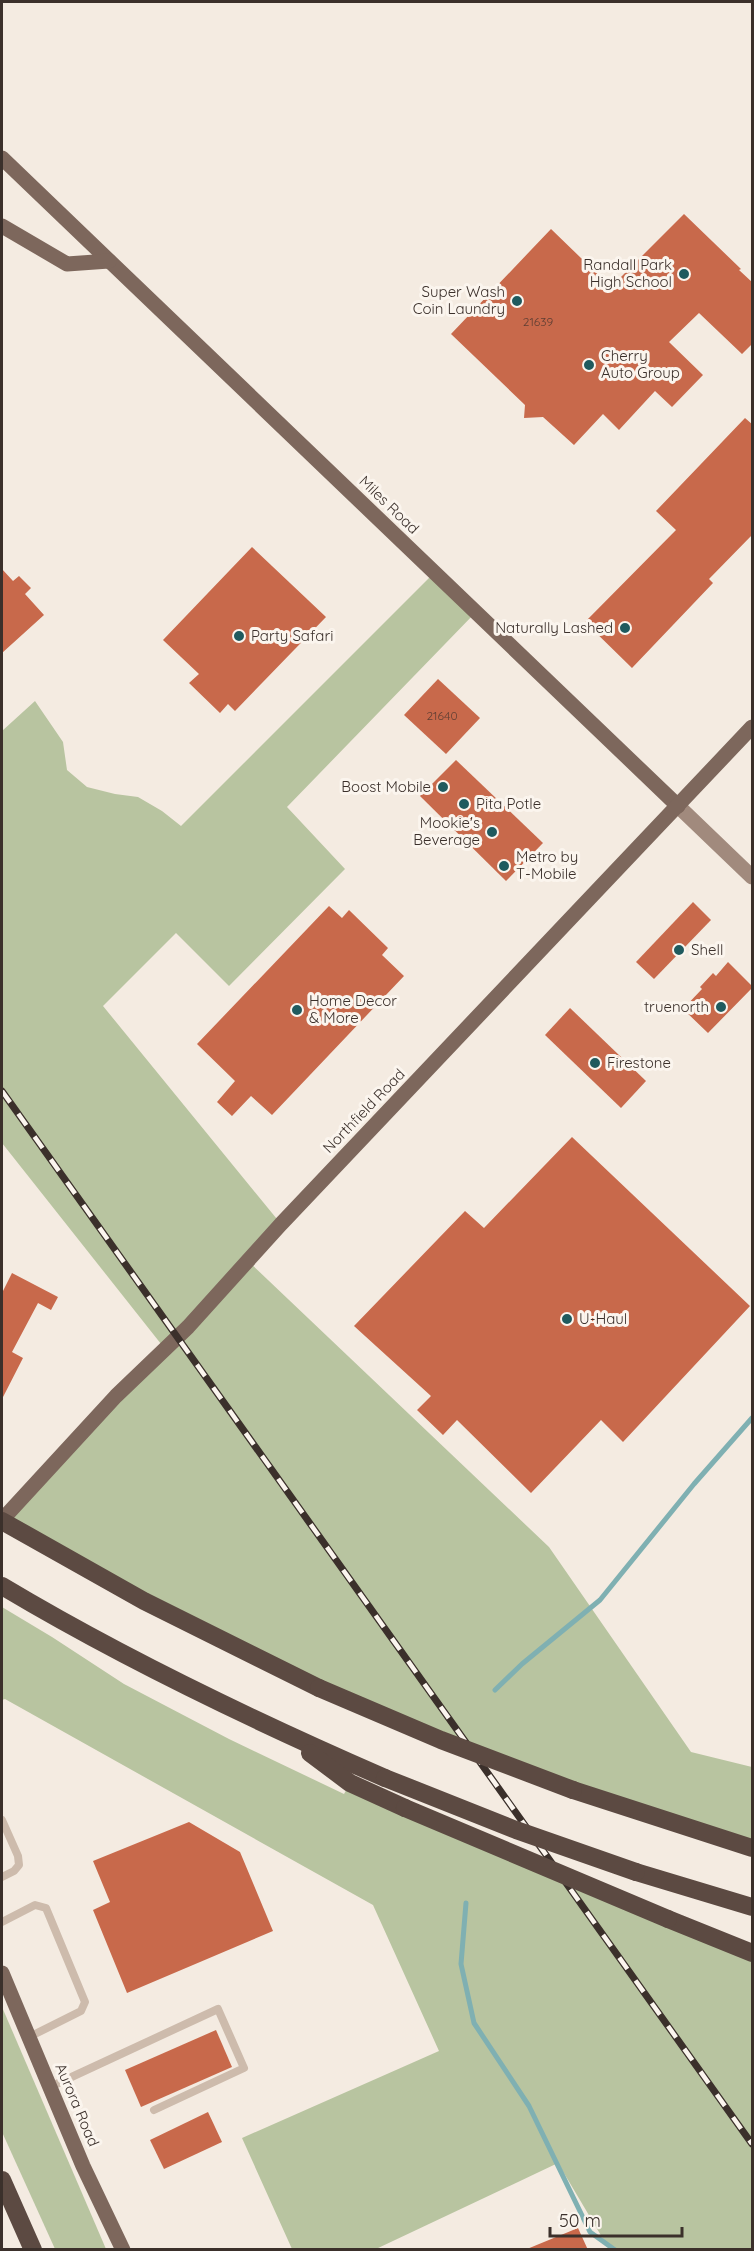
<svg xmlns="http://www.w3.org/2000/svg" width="754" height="2251" font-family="Quicksand,sans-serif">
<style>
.green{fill:#b8c4a0}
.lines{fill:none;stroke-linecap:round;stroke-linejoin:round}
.stream{stroke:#7fb0b2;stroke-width:5}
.building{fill:#c8694b}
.lane{stroke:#cdbbac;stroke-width:8}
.secondary{stroke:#a18a7d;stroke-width:15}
.primary{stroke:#7d675c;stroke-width:15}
.highway{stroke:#5c4a42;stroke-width:18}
.rail-casing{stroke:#3b302b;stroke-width:7}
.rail{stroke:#fbf5ee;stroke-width:4.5;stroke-dasharray:14;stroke-linecap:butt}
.highway-bridge{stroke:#5c4a42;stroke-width:18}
.poi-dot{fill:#1f5a5e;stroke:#fbf5ee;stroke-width:2}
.labels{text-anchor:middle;stroke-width:6;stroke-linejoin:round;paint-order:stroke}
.number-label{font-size:12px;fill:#5e3e33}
.poi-label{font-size:15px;fill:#3b302b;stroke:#fbf5ee;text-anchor:start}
.street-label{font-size:15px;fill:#3b302b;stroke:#fbf5ee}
</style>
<rect width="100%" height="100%" fill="#f4ebe1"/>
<g class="green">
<polygon points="434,573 476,612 287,807 345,869 229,986 176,933 103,1006 281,1224 248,1261 549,1547 691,1752 752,1767 752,1848 441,1740 2,1527 165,1349 2,1143 2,731 35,701 63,742 67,770 87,787 115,794 138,797 162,811 181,826"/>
<polygon points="2,1607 52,1637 124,1684 229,1739 344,1794 350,1783 752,1953 752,2249 609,2249 558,2163 376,2249 292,2249 242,2138 439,2051 373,1905 5,1699 2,1700"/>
<polygon points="2,2007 106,2249 55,2249 2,2132"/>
</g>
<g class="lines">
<g class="stream">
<polyline points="495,1690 522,1664 600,1600 694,1484 752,1418"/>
<polyline points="466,1903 461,1964 474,2023 529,2106 590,2232 615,2250"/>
</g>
</g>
<g class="building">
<polygon points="684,214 741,269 739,270 753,283 753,343 742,354 699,313 669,342 703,375 672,407 655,391 619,430 603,414 574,445 543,417 524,418 525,405 451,334 551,229 611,287"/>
<polygon points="745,418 753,425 753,534 709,579 713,583 632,668 585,622 676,530 656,511"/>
<polygon points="252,547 326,617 235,711 228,704 220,713 189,683 199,674 163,640"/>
<polygon points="2,569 13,581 19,576 31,588 25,594 44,615 2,653"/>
<polygon points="438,679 480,718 446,754 404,715"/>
<polygon points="456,760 543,843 506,881 420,796"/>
<polygon points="693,902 711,920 654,979 636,962"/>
<polygon points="329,906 342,918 349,910 388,948 382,955 404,976 272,1115 251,1096 232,1116 217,1102 235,1081 197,1044"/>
<polygon points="728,962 753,987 708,1033 683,1009 702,989 700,987 713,973 716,976"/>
<polygon points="570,1008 646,1081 621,1108 545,1035"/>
<polygon points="572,1137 750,1306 623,1442 601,1420 531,1493 457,1420 443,1435 417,1410 431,1396 354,1326 465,1211 484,1228"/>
<polygon points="12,1273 58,1297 51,1310 38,1303 12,1352 23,1358 2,1399 2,1293"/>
<polygon points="189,1822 240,1852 273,1931 127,1993 93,1910 110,1902 93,1861"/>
<polygon points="216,2030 232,2067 141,2107 125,2070"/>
<polygon points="208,2112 222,2142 164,2169 150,2140"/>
<polygon points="578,2228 588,2250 527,2250 527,2249"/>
</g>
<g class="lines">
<g class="lane">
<polyline points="2,1820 18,1856 19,1865 14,1871 2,1877"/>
<polyline points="2,1922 35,1905 46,1908 85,2002 81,2011 29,2037"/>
<polyline points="50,2087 218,2009 244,2068 154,2110"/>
</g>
<polyline class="secondary" points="678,806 752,877"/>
<g class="primary">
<polyline points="2,158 678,806"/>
<polyline points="2,226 67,264 109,261"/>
<polyline points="2,1520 116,1396 188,1327 281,1224 752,727"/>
<polyline points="2,1973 83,2166 123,2250"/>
</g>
<g class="highway">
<polyline points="2,1521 144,1601 319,1688"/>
<path d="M2,1586C124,1659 254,1721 385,1778"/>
<polyline points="310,1753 350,1783 405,1808"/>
<polyline points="573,1790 752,1848"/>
<polyline points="636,1872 752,1907"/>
<polyline points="668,1919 752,1953"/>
<polyline points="2,2180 33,2250"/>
</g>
<defs>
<polyline id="rail" points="2,1091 752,2144"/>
</defs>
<use href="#rail" class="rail-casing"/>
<use href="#rail" class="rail"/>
<g class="highway-bridge">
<polyline points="319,1688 441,1740 573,1790"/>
<polyline points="385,1778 516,1830 636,1872"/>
<polyline points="405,1808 668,1919"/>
</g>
</g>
<g class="poi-dot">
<circle cx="684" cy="274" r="6"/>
<circle cx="517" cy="301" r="6"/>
<circle cx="589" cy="365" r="6"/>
<circle cx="625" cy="628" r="6"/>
<circle cx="239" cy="636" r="6"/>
<circle cx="443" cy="787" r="6"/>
<circle cx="464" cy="804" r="6"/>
<circle cx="492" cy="832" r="6"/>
<circle cx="504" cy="866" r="6"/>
<circle cx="679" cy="950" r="6"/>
<circle cx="721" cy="1007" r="6"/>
<circle cx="297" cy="1010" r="6"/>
<circle cx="595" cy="1063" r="6"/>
<circle cx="567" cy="1319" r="6"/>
</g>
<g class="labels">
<g class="number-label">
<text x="538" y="326">21639</text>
<text x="442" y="720">21640</text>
</g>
<g class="poi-label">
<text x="672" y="270" text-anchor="end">Randall Park<tspan x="672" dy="17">High School</tspan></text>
<text x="505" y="297" text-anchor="end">Super Wash<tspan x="505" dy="17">Coin Laundry</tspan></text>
<text x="601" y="361">Cherry<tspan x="601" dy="17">Auto Group</tspan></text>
<text x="613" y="633" text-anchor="end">Naturally Lashed</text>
<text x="251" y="641">Party Safari</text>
<text x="431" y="792" text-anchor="end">Boost Mobile</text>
<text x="476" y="809">Pita Potle</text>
<text x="480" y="828" text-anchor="end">Mookie's<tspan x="480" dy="17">Beverage</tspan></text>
<text x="516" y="862">Metro by<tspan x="516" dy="17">T-Mobile</tspan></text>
<text x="691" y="955">Shell</text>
<text x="309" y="1006">Home Decor<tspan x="309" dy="17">&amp; More</tspan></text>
<text x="709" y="1012" text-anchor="end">truenorth</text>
<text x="607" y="1068">Firestone</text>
<text x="579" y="1324">U-Haul</text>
</g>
<g class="street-label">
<text transform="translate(389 505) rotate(44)" y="5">Miles Road</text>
<text transform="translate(364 1111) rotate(-46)" y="5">Northfield Road</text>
<text transform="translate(77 2105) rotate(67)" y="5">Aurora Road</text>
</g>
</g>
<rect width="754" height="2251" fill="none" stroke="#3b302b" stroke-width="6"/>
<path d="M550 2227v9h132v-9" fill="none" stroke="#3b302b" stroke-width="3"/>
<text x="559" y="2227" font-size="18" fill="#3b302b" stroke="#fbf5ee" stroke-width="4.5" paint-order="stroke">50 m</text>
</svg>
